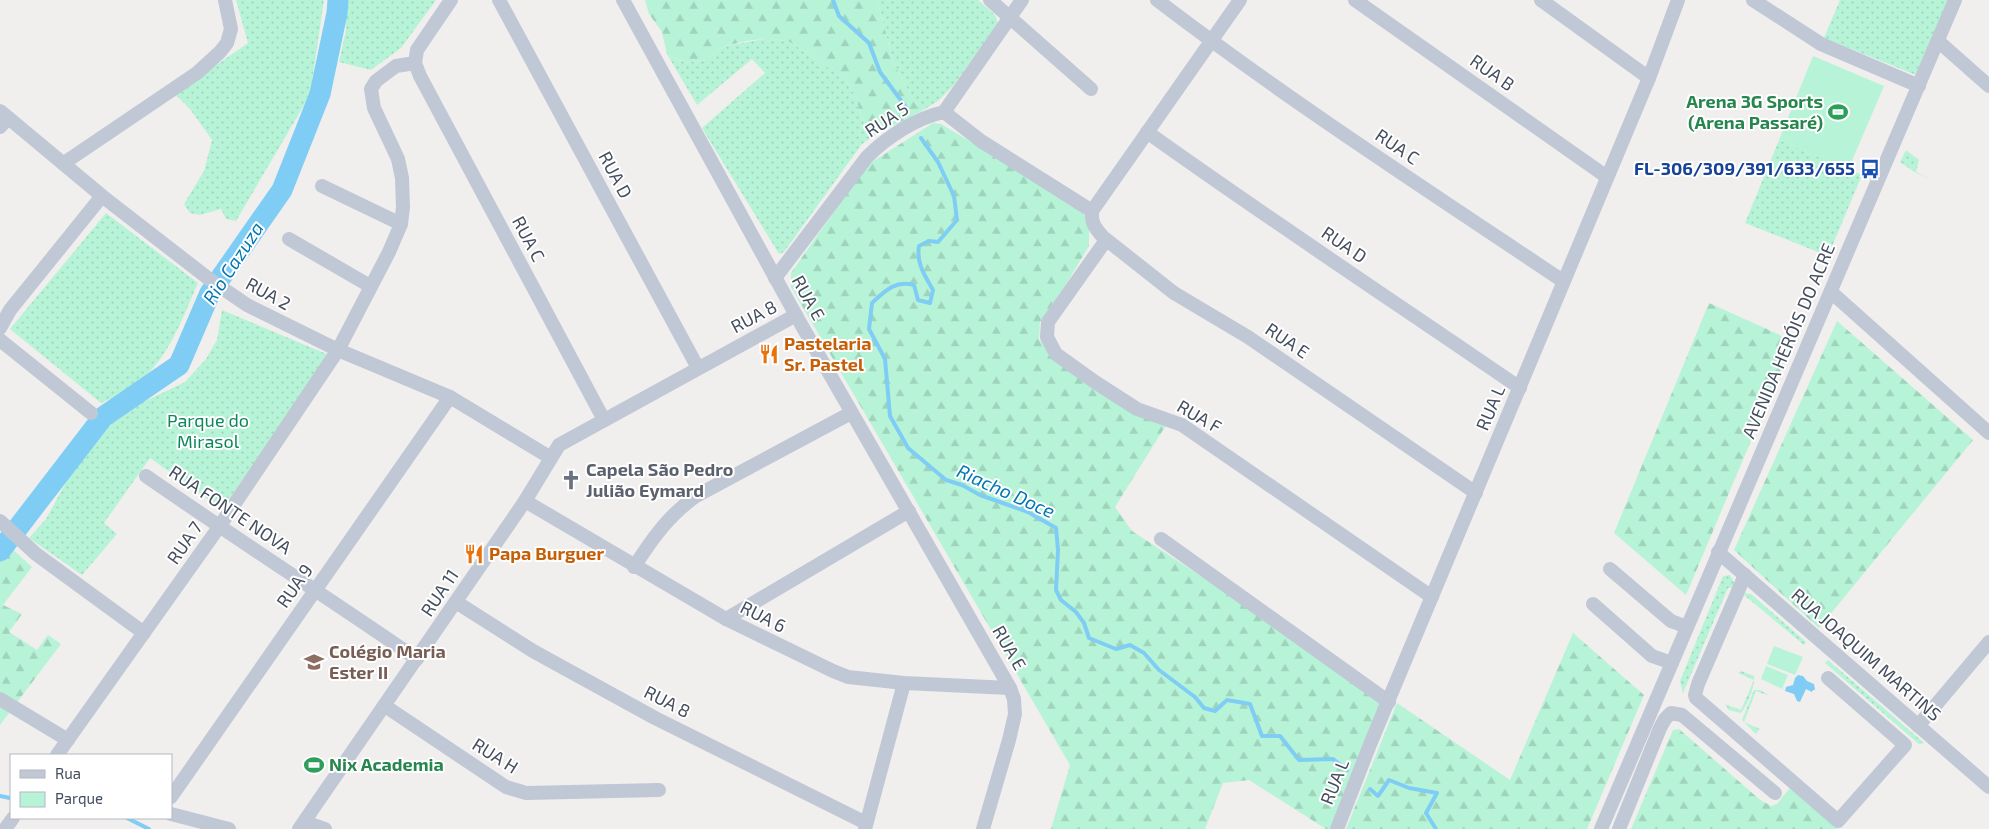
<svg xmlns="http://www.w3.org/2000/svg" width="1989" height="829" font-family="'Exo 2',sans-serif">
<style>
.green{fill:url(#green-dots)}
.forest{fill:url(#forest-firs)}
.pitch{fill:#b7f4d7}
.water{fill:#7fcdf5}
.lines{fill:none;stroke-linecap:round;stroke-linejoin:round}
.stream{stroke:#7fcdf5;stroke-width:4}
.river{stroke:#7fcdf5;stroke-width:21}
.minor{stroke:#c0c8d5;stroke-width:14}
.labels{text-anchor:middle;stroke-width:4;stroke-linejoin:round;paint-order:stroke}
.street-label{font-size:18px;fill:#444e5e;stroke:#fff}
.leisure-label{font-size:18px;font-weight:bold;fill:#27864d;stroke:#fff;text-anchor:end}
.transit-label{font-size:18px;font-weight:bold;fill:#164399;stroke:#fff;text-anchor:end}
.food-label{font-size:18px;font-weight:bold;fill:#c56008;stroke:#fff;text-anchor:start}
.park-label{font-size:18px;fill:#0d875a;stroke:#fff}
.worship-label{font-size:18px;font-weight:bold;fill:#5b616d;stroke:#fff;text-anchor:start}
.education-label{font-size:18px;font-weight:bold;fill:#785e54;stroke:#fff;text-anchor:start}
.water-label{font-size:19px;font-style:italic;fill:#0076b5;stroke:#fff}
</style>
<defs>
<pattern id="green-dots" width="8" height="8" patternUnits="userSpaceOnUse" patternTransform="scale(1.25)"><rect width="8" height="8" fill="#b7f4d7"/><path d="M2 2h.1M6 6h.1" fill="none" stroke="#9fd3bb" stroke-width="1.8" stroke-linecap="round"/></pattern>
<pattern id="forest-firs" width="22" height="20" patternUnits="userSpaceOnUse" patternTransform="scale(1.25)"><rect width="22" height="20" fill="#b7f4d7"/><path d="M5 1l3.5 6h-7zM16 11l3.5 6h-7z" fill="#9fd3bb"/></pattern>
</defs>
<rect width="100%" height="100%" fill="#f1eeee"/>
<g class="green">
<polygon points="236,0 324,0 310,95 236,221 226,219 221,209 200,215 190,213 184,204 204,171 212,140 190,109 175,94 248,43"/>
<polygon points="345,0 436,0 401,48 371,70 339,62 346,30"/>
<polygon points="877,0 978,0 995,15 998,23 953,86 938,101 920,112 894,64"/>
<polygon points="1840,0 1948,0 1916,75 1824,38"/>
<polygon points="769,38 790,42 844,78 856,97 862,119 872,137 862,144 784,252 779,254 702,128 765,73 752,59 697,105 667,54 686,63 707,59 725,46"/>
<polygon points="1779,140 1862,175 1828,256 1745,223"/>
<polygon points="1906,150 1919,160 1916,172 1930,179 1916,173 1900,162"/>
<path d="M106,213L198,283C182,319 167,364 132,387C123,394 111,398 101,403L10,329Z"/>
<polygon points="222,310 329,355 222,509 150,458 104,523 117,534 82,575 29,538 46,519 71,473 111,424 137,405 185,382 206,359 217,340"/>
<polygon points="1730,575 1735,584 1734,587 1728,588 1683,693 1680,681 1723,576"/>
<polygon points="1744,593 1751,594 1806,642 1804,645 1743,594"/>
<polygon points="1828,660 1923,742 1920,745 1825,663"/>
<path d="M1741,671L1754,676C1756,684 1746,710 1740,713L1729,710L1725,704L1741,710L1754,680L1738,673Z"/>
<polygon points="1754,690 1760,690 1770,696 1756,691 1744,722 1760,729 1756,734 1742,720"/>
</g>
<g class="forest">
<polygon points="645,0 877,0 894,64 920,112 872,137 862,119 856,97 844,78 790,42 769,38 746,41 725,46 707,59 686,63 667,54 662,32 649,14"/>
<polygon points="933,123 941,124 1003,161 1084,214 1089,228 1089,246 1065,286 1040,322 1039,340 1139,411 1168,422 1115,507 1132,531 1387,698 1335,829 1326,829 1249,780 1223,783 1205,829 1051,829 1070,765 791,287 791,273 862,172 872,162"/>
<polygon points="1709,303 1793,341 1686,595 1614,533"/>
<polygon points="1837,321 1973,440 1819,628 1734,550"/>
<polygon points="9,546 32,567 3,605 22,614 9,632 37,650 48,635 61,644 0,725 0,550"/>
<polygon points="1573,633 1644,695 1587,829 1346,829 1397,703 1510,780"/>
<polygon points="1679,729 1759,799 1771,806 1777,804 1790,788 1838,829 1631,829 1673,730"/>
</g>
<g class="pitch">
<polygon points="1813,56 1884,86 1848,170 1779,140"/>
<polygon points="1774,646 1803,657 1795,675 1767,664"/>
<polygon points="1766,666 1788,675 1782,689 1761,679"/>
</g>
<polygon class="water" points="1798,675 1803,676 1807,681 1814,684 1815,690 1813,690 1812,692 1806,689 1800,702 1797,701 1794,694 1785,691 1786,687 1793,685 1795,678"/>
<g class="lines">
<g class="stream">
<polyline points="833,0 839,16 869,43 880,72 908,110"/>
<path d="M921,138L938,162L954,196L957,220L938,242L929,241L919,246C916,263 925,276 933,290L930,303L918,300L914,285C895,280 885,291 872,303L869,329L885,359L890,416L908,448L946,480L962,485L980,495L1028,512L1056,528L1058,550L1056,590L1061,600L1076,612L1084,623L1089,638L1116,649L1130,645L1144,653L1159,670L1195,697L1204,708L1215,711L1227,700L1250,704L1262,736H1280L1299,760L1333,759L1347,770"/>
<polyline points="1370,789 1378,796 1389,780 1409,788 1437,793 1426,813 1436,829"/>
<polyline points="0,796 10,798"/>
<polyline points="127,818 149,829"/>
</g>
<polyline class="river" points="0,551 103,417 179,365 210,293 282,190 320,94 337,13 338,0"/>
<g class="minor">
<polyline points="451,0 417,50 415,63 420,76 604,420"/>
<polyline points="499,0 698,368"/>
<polyline points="623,0 798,319 1010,688 1014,699 1015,714 1009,740 983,829"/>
<polyline points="990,0 1091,89"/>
<path d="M1157,0C1288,100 1427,190 1563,281"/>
<polyline points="1355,0 1607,177"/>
<polyline points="1541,0 1649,78"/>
<polyline points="1753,0 1821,44 1919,86"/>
<polyline points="1938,41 1989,86"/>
<polyline points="0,111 102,196 209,279 247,305 338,350 450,397 551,458"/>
<polyline points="944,112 981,141 1092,211"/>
<polyline points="0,127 8,118"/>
<path d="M1147,132C1270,220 1396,303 1520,388"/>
<polyline points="64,163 197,73 220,52 227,43 231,29 225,0"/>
<polyline points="322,186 401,224"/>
<path d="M1092,211C1091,223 1095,228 1103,237L1174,293L1248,337L1476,493"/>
<polyline points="1092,211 1240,0"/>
<polyline points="289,239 370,286"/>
<polyline points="1106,240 1048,322 1047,337 1056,354 1095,382 1137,409 1182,425 1432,597"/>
<path d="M775,278L867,157C887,137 916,118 944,112L1022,0"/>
<polyline points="1831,292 1989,433"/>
<polyline points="0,328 10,310 102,196"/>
<polyline points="0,340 91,413"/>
<path d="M146,476C235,538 327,597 417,659"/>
<polyline points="525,501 726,619 833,671 848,677 904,683 1010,688"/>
<polyline points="0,521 36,554 144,633"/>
<polyline points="1161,539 1389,702"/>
<polyline points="1718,552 1989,787"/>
<path d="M634,567C652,539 669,515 696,496L851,413"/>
<polyline points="1610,569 1671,621 1687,627"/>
<polyline points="1745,575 1698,684 1695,695 1696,698 1838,821 1905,745 1828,678"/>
<polyline points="456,602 533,651 655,718 866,823"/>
<polyline points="1593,604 1652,656 1672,663"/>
<polyline points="726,619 909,511"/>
<polyline points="0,699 68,740"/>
<polyline points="385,706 506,787 526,793 659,790"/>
<polyline points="1918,726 1989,642"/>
<polyline points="57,755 219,527 338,350 389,252 401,224 403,207 402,178 398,159 374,108 371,89 376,81 396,66 415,63"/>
<polyline points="171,797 450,397"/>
<polyline points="171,814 229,829"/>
<polyline points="305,822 325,829"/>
<polyline points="5,829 13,818"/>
<polyline points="299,829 525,501 559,445 796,315"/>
<polyline points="865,829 904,683"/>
<polyline points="1337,829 1371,742 1649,78 1678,0"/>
<polyline points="1601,829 1955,0"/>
<polyline points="1619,829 1660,728 1665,719 1671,713 1682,715 1775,793"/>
</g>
</g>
<defs>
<symbol id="stadium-bare" viewBox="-9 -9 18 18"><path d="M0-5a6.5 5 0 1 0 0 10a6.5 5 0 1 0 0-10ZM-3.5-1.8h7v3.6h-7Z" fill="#2e9e5b" stroke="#fff" stroke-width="2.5" paint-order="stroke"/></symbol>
<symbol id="bus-bare" viewBox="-9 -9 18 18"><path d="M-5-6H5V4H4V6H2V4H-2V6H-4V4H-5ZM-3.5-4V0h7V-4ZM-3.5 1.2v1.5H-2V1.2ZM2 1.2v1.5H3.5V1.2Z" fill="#1a4fb4" stroke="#fff" stroke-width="2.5" paint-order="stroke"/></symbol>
<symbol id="restaurant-bare" viewBox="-9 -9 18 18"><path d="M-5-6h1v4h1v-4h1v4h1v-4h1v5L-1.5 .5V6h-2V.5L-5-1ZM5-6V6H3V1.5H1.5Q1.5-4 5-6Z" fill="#e8710a" stroke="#fff" stroke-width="2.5" paint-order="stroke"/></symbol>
<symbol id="church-bare" viewBox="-9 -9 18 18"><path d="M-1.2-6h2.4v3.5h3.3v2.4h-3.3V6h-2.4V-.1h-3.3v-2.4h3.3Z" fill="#6b7280" stroke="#fff" stroke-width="2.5" paint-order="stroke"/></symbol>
<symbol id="school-bare" viewBox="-9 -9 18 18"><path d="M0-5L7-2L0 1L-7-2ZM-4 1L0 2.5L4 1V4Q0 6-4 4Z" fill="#8d6e63" stroke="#fff" stroke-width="2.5" paint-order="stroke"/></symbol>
</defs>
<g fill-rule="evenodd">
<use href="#stadium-bare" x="1824" y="98" width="28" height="28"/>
<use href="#bus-bare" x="1856" y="155" width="28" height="28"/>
<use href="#restaurant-bare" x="755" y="340" width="28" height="28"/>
<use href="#church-bare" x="557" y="466" width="28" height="28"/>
<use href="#restaurant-bare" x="460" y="540" width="28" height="28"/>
<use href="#school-bare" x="300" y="648" width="28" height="28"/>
<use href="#stadium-bare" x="300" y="751" width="28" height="28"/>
</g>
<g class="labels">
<g class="street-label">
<text transform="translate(1492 73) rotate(35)" y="6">RUA B</text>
<text transform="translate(887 120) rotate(-33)" y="6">RUA 5</text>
<text transform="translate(1397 147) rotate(34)" y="6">RUA C</text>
<text transform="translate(615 175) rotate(62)" y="6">RUA D</text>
<text transform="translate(528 239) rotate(62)" y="6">RUA C</text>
<text transform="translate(1344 245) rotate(34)" y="6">RUA D</text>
<text transform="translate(268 294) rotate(29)" y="6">RUA 2</text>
<text transform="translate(808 298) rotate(61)" y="6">RUA E</text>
<text transform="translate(754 317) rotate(-28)" y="6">RUA 8</text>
<text transform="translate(1287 341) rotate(34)" y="6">RUA E</text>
<text transform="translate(1789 341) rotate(-67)" y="6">AVENIDA HERÓIS DO ACRE</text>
<text transform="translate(1491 408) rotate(-67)" y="6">RUA L</text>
<text transform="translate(1199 417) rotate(30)" y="6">RUA F</text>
<text transform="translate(230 510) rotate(34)" y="6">RUA FONTE NOVA</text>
<text transform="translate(185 543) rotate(-55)" y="6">RUA 7</text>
<text transform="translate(295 586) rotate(-55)" y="6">RUA 9</text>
<text transform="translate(440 593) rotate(-56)" y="6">RUA 11</text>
<text transform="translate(763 617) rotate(27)" y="6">RUA 6</text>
<text transform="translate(1009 648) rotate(60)" y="6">RUA E</text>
<text transform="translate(1866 655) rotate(41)" y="6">RUA JOAQUIM MARTINS</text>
<text transform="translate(667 702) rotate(27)" y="6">RUA 8</text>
<text transform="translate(495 756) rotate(32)" y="6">RUA H</text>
<text transform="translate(1335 782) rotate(-68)" y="6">RUA L</text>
</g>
<g class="leisure-label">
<text x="1823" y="108">Arena 3G Sports<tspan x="1823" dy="21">(Arena Passaré)</tspan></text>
<text x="329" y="771" text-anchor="start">Nix Academia</text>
</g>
<g class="transit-label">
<text x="1855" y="175">FL-306/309/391/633/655</text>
</g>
<g class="food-label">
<text x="784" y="350">Pastelaria<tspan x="784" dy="21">Sr. Pastel</tspan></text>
<text x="489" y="560">Papa Burguer</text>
</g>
<g class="park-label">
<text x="208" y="427">Parque do<tspan x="208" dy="21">Mirasol</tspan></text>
</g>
<g class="worship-label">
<text x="586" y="476">Capela São Pedro<tspan x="586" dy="21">Julião Eymard</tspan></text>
</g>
<g class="education-label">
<text x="329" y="658">Colégio Maria<tspan x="329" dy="21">Ester II</tspan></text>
</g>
<g class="water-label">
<text transform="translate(233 263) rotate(-57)" y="7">Rio Cazuza</text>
<text transform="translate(1006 491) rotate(24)" y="7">Riacho Doce</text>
</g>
</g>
<rect x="10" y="754" width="162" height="65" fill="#ffffff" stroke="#b4b8bf"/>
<rect x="20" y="770" width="25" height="8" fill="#c0c8d5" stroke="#b4b8bf"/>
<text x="55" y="779" font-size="15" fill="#444e5e">Rua</text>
<rect x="20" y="792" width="25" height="15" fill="#b7f4d7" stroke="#b4b8bf"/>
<text x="55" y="804" font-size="15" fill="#444e5e">Parque</text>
</svg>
